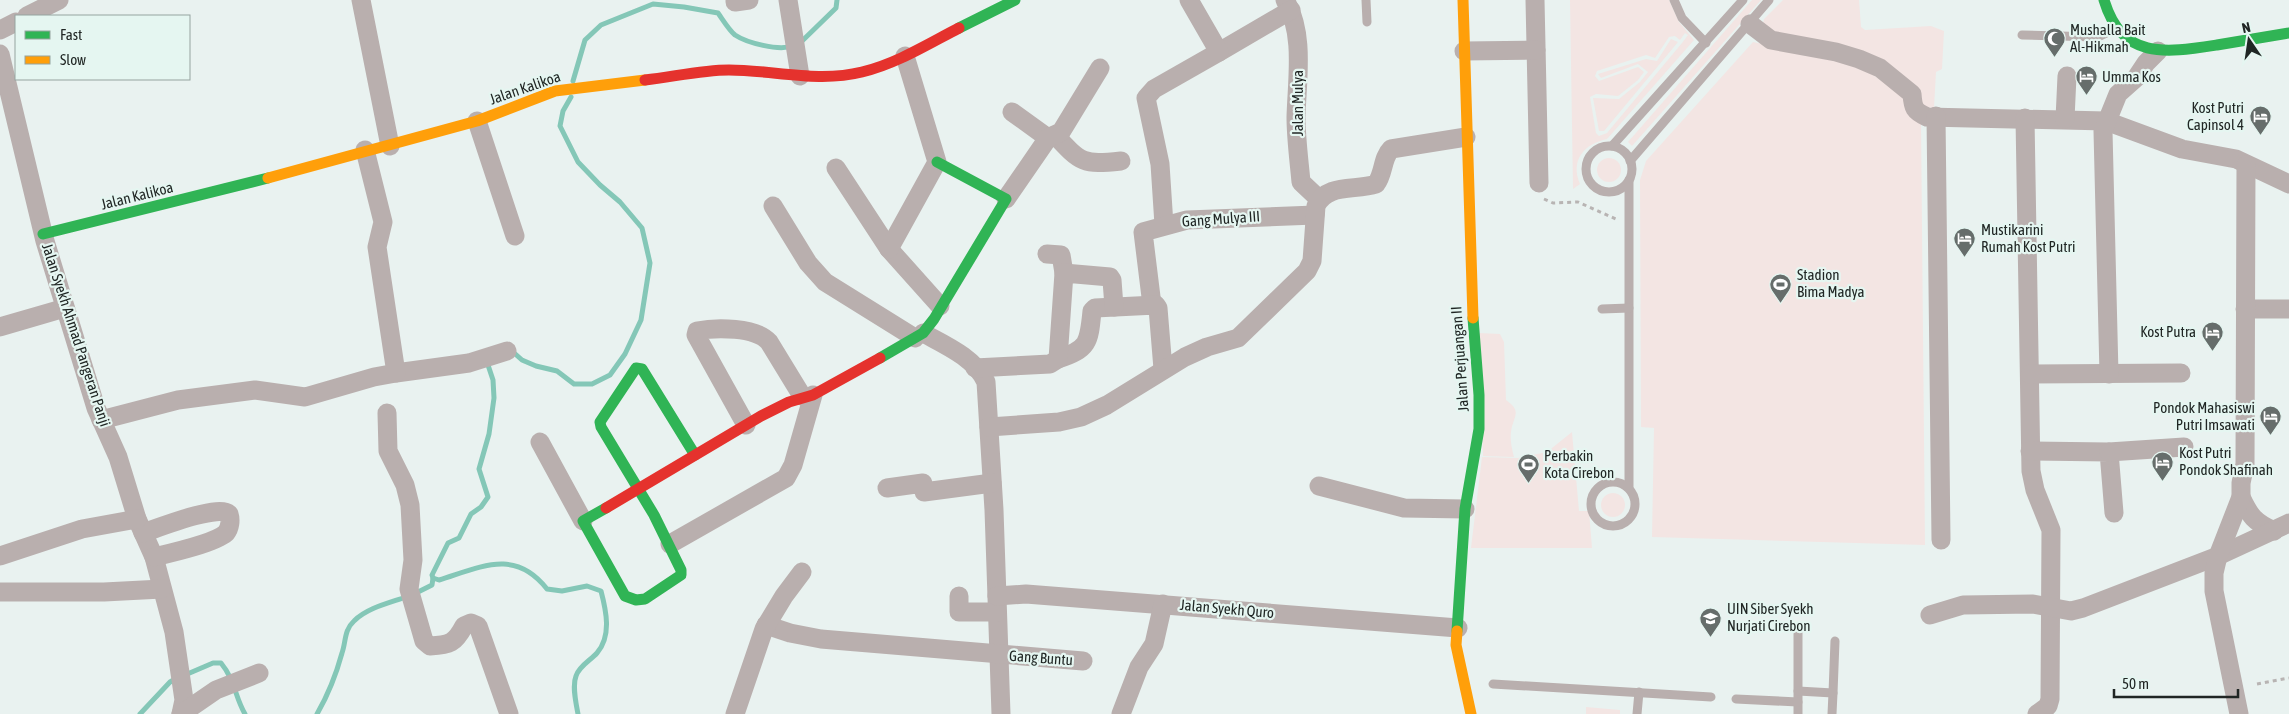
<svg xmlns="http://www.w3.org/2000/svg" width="2289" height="714" font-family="'Asap Condensed',sans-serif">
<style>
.green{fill:#f3e5e3;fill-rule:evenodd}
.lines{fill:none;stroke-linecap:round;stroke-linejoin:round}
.stream{stroke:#84c7b7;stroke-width:5}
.path{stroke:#b8b4b3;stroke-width:3;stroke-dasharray:4 4;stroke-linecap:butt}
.lane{stroke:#b9afae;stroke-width:9}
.street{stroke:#b9afae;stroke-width:19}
.fast{stroke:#30b455;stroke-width:11}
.slow{stroke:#ff9f0a;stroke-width:11}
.jam{stroke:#e5322d;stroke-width:11}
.labels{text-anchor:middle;stroke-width:4.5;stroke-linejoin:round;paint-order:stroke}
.poi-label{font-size:15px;fill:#202624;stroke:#e5f6f1;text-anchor:start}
.street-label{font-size:15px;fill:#202624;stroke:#e5f6f1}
</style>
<rect width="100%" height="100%" fill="#e9f2f0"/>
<g class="green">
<path d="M1570,0H1669L1679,22L1694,40L1607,139C1584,144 1570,160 1580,184L1573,189ZM1685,33L1688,35L1682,43L1607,133L1599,136L1596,133L1590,97L1596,94L1618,96L1638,80L1644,72L1638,67L1599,81L1595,76L1597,71L1646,55L1655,58L1669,37L1675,36L1680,40Z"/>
<polygon points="1752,0 1761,0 1632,146 1628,142"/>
<polygon points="1783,0 1859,0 1861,27 1865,30 1931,26 1944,31 1942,69 1936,72 1934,108 1920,107 1916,89 1773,35 1763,23 1764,19"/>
<polygon points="1671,39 1678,42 1604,131 1599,131 1593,98 1619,99 1640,82 1648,72 1638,64 1601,78 1598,74 1646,59 1657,61"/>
<polygon points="1753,42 1835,59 1869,72 1906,97 1921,122 1925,545 1652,537 1654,428 1641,427 1640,180 1646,161"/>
<circle cx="1609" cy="170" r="12"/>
<path d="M1479,333L1500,334L1504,342L1506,400C1523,412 1513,416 1511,432C1510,441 1512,449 1514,457L1483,456Z"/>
<polygon points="1572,432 1579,511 1589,511 1592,548 1471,548 1482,457 1518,458 1547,452"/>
<circle cx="1613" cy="505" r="12"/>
<polygon points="1586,707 1620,710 1620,714 1586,714"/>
</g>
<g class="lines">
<g class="stream">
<polyline points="800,43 836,8 837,0"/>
<path d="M573,81L585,40L601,25L653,4L684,7L718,13C723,20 729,30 735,35C747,43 779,51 792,46"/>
<polyline points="511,353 513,352 522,360 536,366 557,371 574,384 592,384 610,375 625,354 641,320 650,263 642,228 620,202 600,185 578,162 560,126 563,111 571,97"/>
<path d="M487,362L493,380L494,398L489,434L479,469L488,497L481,507L471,514L459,538L448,543L432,575L433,578L439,580C481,567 515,548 547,589L562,591L587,586L601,591C606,610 612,636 597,653C591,660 579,666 576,676C572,686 576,703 578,714"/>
<polyline points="414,594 432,585 433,578"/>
<path d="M185,675L213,663H221C235,680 235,697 245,714"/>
<polyline points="140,714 170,682 177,678"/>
<path d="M317,714C328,695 336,675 342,653C346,642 344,630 354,621C367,608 389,603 406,597"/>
</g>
<g class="path">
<polyline points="1544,199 1553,203 1578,202 1618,220"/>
<polyline points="2257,684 2289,678"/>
</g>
<g class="lane">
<polyline points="1366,0 1367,22"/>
<polyline points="1674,0 1682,18 1706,43"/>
<polyline points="2022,35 2098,37 2115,29"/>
<polyline points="1612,146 1743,0"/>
<circle cx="1609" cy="169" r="23"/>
<polyline points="1630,161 1769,0"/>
<polyline points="1629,180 1629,488"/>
<polyline points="1602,309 1629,308"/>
<circle cx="1613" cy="504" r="22"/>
<polyline points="1798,629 1798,714"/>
<polyline points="1493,684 1711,697"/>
<polyline points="1798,691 1833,693 1832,714"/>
<polyline points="1833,693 1835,641"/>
<polyline points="1736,699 1798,702"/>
<polyline points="1637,714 1639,692"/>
</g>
<g class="street">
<polyline points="361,0 390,146"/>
<polyline points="735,0 735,2 749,0"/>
<polyline points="788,0 800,76"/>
<path d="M1285,0C1305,33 1297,79 1296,117C1296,138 1299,160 1301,182L1319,199"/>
<polyline points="1535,0 1539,183"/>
<polyline points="27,16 59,0"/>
<path d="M1750,24L1771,40L1836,52L1859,59L1880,68L1912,94C1913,108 1914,111 1927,117L2106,121L2182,149L2236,159L2289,184"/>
<polyline points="0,30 16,22"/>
<polyline points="1464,51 1536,50"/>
<polyline points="1219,52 1291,10"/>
<polyline points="0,54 45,241 96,408 118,457 137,519 154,557 174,632 184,700 181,714"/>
<polyline points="1012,112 1048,138"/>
<polyline points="1936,116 1941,540"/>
<polyline points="2025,118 2031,471 2035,490 2051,530 2050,699 2048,706 2037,714"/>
<polyline points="2065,119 2067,76"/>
<polyline points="477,121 515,236"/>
<path d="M1055,135C1081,163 1083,165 1121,161"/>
<polyline points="836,168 889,249 940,306"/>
<polyline points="1006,199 1048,138 1061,132 1100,68"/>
<polyline points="773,206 808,263 825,282 915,338"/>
<polyline points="1164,225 1160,164 1146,98 1154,89 1219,52 1189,0"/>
<polyline points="889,249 937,162 905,56"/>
<polyline points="1047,254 1061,255 1064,273"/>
<polyline points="1152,305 1143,232 1187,220 1315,215"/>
<polyline points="2245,309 2289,309"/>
<polyline points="0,327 65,308"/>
<path d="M923,333C945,345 975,358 986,382L994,510L1001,714"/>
<path d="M1058,359C1089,349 1089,342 1092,311L1095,308L1156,305L1158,308L1163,369"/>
<polyline points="975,368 1050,364 1058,359 1064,273 1110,277 1112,280 1114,307"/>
<polyline points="396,373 469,363 507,351"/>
<polyline points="2030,374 2181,373"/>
<polyline points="2109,374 2103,131 2118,94 2136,78 2146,63 2158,51"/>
<path d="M387,413L388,451L405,485L410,505L413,560L409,589L424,641L430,646C450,645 455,643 464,626L471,623L478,626L509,714"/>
<polyline points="101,420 178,400 255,390 305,397 374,377 396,373 377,247 383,222 365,150"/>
<path d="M746,425L696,335L697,331C716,327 756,327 769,342L802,396"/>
<path d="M989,427L1059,422L1081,417L1107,405L1185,357L1207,347L1238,338L1307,271L1312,261L1316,206C1327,183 1355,191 1376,184C1384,174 1382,158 1391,149L1466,137"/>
<polyline points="540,442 583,521"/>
<polyline points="2030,451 2109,452 2114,513"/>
<polyline points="2109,452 2184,447"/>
<polyline points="1319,486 1404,508 1465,509"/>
<polyline points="887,488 923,483 924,492 992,483"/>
<path d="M2241,497C2250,516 2254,522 2274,531"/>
<path d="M143,533C158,528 218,504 229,514C231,520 230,528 226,533C215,543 171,553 154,557"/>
<polyline points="670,544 786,478 793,465 813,395"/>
<polyline points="0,556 82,529 137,519"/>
<polyline points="0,592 104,592 162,589"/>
<polyline points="959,596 959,612 997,612"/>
<polyline points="997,596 1026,594 1458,628"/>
<polyline points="1930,615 1963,605 2033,604 2071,611 2083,608 2218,556 2289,523"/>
<polyline points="766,625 790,633 821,639 1083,661"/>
<polyline points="181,714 216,690 259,673"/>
<polyline points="735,714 764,629 784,596 802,572"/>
<polyline points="1121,714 1139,667 1154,644 1163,604"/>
<polyline points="2239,714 2214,591 2214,573 2218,556 2241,497 2241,483 2245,464 2246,165"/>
</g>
<g class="fast">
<path d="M2104,0C2122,60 2165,53 2217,45C2241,41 2265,37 2289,33"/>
<polyline points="959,28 1015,0"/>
<polyline points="43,234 268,178"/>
<polyline points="880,358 923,333 934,319 1006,199 937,162"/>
<polyline points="606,508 583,521 625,596 636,600 645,599 681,575 681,570 654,515 601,427 600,422 636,368 642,369 695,455"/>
<polyline points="1457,631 1465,509 1479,429 1479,395 1473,318"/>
</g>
<g class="slow">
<polyline points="1463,0 1473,318"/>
<polyline points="268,178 477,121 555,91 645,80"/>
<polyline points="1457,631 1456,645 1471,714"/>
</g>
<g class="jam">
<path d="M645,80C673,77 701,70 729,70C773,70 818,83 862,72C896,64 928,44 959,28"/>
<polyline points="606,508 761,416 789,402 813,395 880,358"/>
</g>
</g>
<defs>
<symbol id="mosque-pin" viewBox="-11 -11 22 30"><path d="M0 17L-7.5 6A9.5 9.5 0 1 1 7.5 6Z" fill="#666d6b" stroke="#e5f6f1"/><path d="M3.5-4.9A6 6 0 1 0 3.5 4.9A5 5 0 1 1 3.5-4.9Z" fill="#fff"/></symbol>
<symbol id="hotel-pin" viewBox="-11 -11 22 30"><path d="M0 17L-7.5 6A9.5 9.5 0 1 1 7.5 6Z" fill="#666d6b" stroke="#e5f6f1"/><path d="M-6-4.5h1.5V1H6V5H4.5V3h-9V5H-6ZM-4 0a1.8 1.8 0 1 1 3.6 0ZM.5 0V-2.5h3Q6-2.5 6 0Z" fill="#fff"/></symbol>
<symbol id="stadium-pin" viewBox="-11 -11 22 30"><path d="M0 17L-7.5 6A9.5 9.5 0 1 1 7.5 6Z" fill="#666d6b" stroke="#e5f6f1"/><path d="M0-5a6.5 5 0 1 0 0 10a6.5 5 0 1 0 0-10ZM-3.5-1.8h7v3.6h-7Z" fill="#fff"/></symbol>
<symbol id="university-pin" viewBox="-11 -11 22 30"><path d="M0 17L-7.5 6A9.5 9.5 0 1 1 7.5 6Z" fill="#666d6b" stroke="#e5f6f1"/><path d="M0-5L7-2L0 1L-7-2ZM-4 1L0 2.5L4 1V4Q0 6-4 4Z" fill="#fff"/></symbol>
</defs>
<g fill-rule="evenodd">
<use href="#mosque-pin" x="2042" y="26" width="25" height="34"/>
<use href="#hotel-pin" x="2074" y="64" width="25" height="34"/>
<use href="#hotel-pin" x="2248" y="104" width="25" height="34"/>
<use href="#hotel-pin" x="1952" y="226" width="25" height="34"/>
<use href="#stadium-pin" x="1768" y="272" width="25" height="34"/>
<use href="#hotel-pin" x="2200" y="320" width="25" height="34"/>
<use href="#hotel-pin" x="2258" y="404" width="25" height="34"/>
<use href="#hotel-pin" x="2150" y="450" width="25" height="34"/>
<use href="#stadium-pin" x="1516" y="452" width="25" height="34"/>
<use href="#university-pin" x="1698" y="606" width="25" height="34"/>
</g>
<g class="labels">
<g class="poi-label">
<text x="2070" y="35">Mushalla Bait<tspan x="2070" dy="17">Al-Hikmah</tspan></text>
<text x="2102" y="82">Umma Kos</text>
<text x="2244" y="113" text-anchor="end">Kost Putri<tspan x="2244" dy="17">Capinsol 4</tspan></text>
<text x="1981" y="235">Mustikarini<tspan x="1981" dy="17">Rumah Kost Putri</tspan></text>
<text x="1797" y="280">Stadion<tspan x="1797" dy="17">Bima Madya</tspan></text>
<text x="2196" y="337" text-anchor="end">Kost Putra</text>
<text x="2255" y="413" text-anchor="end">Pondok Mahasiswi<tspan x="2255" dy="17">Putri Imsawati</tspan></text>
<text x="2179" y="458">Kost Putri<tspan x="2179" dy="17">Pondok Shafinah</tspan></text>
<text x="1544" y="461">Perbakin<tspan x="1544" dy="17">Kota Cirebon</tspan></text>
<text x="1727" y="614">UIN Siber Syekh<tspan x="1727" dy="17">Nurjati Cirebon</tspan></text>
</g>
<g class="street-label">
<text transform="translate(525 88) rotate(-19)" y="5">Jalan Kalikoa</text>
<text transform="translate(1298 103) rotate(-90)" y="5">Jalan Mulya</text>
<text transform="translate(137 196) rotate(-14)" y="5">Jalan Kalikoa</text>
<text transform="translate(1221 219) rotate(-4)" y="5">Gang Mulya III</text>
<text transform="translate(76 335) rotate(72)" y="5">Jalan Syekh Ahmad Pangeran Panji</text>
<text transform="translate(1460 359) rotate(-94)" y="5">Jalan Perjuangan II</text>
<text transform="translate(1227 609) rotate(5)" y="5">Jalan Syekh Quro</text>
<text transform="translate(1041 658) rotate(4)" y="5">Gang Buntu</text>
</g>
</g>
<rect x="15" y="15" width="175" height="65" fill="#e5f6f1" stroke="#96a39f"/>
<rect x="25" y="31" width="25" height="8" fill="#30b455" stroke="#96a39f"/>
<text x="60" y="40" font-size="15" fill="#202624">Fast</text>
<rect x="25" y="56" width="25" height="8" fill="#ff9f0a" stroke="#96a39f"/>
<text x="60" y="65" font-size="15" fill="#202624">Slow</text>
<g transform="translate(2249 40) rotate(347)" stroke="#e5f6f1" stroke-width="4" paint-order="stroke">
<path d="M0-4L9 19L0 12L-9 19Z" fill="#202624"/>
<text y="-8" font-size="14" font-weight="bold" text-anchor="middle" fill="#202624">N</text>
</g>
<path d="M2114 689v8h124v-8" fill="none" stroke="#202624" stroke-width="2.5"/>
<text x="2122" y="689" font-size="15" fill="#202624" stroke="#e5f6f1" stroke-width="4" paint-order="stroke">50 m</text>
</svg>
